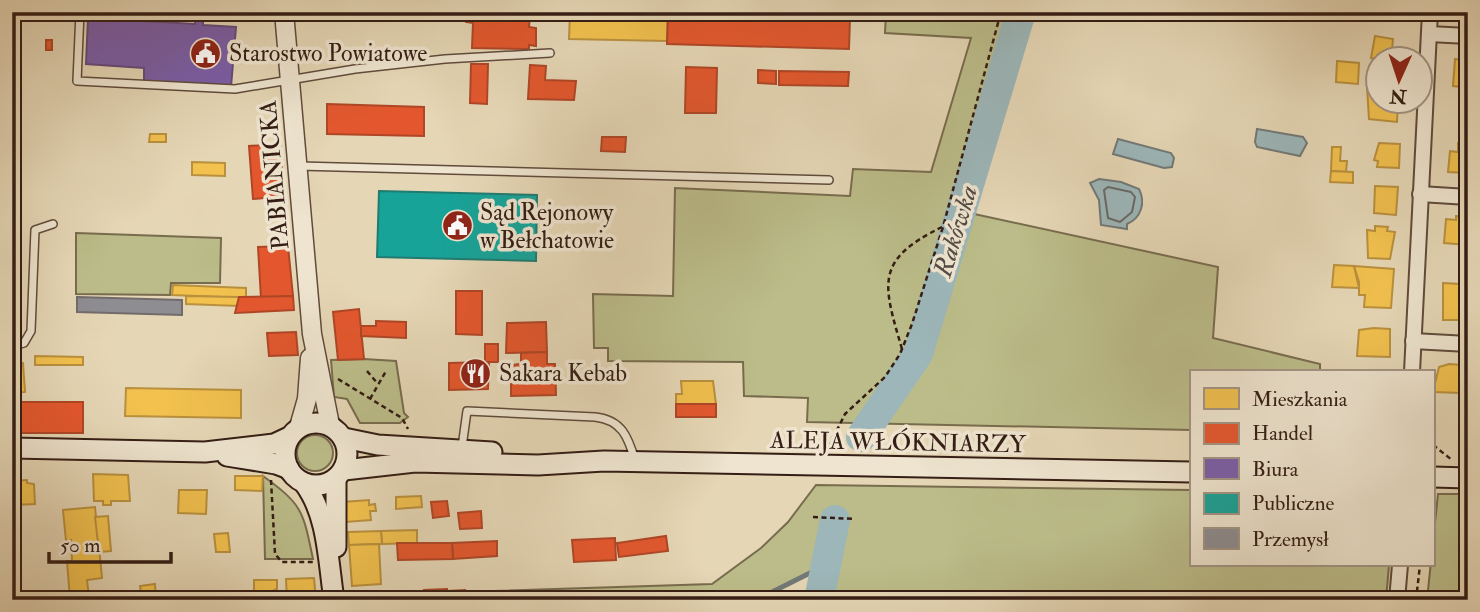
<svg xmlns="http://www.w3.org/2000/svg" width="1480" height="612" font-family="'IM FELL Double Pica',serif">
<style>
.green{fill:#bbbc89;stroke:#786c4e;stroke-width:2}
.water{fill:#9cb6b9;stroke:#727977;stroke-width:2}
.homes{fill:#f2c14e;stroke:#b9903d;stroke-width:2}
.shops{fill:#e4572e;stroke:#af4626;stroke-width:2}
.offices{fill:#7b5ea7;stroke:#664a7b;stroke-width:2}
.public{fill:#17a398;stroke:#207b70;stroke-width:2}
.industry{fill:#8d8d92;stroke:#726b6c;stroke-width:2}
.lines{fill:none;stroke-linecap:round;stroke-linejoin:round}
.shore{stroke:#686a66;stroke-width:2}
.stream{stroke:#727977;stroke-width:5}
.river{stroke:#9cb6b9;stroke-width:30}
.service-casing{stroke:#604b3c;stroke-width:10}
.minor-casing{stroke:#604b3c;stroke-width:18}
.tertiary-casing{stroke:#604b3c;stroke-width:21}
.secondary-casing{stroke:#341d14;stroke-width:23}
.path{stroke:#341d14;stroke-width:2.5;stroke-dasharray:5 3.5;stroke-linecap:butt}
.service{stroke:#eee4cf;stroke-width:7}
.minor{stroke:#eee4cf;stroke-width:14}
.tertiary{stroke:#eee4cf;stroke-width:18}
.secondary{stroke:#eee4cf;stroke-width:19}
.labels{text-anchor:middle;stroke-width:7;stroke-linejoin:round;paint-order:stroke}
.poi-label{font-size:24px;fill:#341d14;stroke:#eee4cf;text-anchor:start}
.street-label{font-size:24px;fill:#341d14;stroke:#eee4cf}
.water-label{font-size:26px;font-style:italic;fill:#534b46;stroke:#eee4cf}
</style>
<rect width="100%" height="100%" fill="#e5d6b5"/>
<filter id="stains"><feTurbulence type="fractalNoise" baseFrequency=".00286" numOctaves="4"/><feColorMatrix values="0 0 0 0 .2 0 0 0 0 .09 0 0 0 0 .02 0 0 0 .5 -.17"/></filter>
<radialGradient id="worn" r=".72"><stop offset=".6" stop-color="#630" stop-opacity="0"/><stop offset="1" stop-color="#630" stop-opacity=".3"/></radialGradient>
<g class="green">
<polygon points="886,12 1026,12 965,212 1218,267 1213,338 1320,364 1320,372 1191,372 1191,430 807,422 808,398 744,396 743,362 608,361 608,348 594,348 593,294 673,296 675,188 850,196 853,169 931,172 971,38 885,33"/>
<polygon points="76,233 221,238 220,283 171,283 170,295 76,294"/>
<polygon points="364,359 396,361 404,413 408,417 400,423 360,423 347,399 334,397 331,360"/>
<circle cx="315" cy="453" r="18"/>
<path d="M263,476C303,505 303,511 313,559H265Z"/>
<polygon points="816,485 1191,490 1191,565 1389,565 1386,600 819,600 827,565 756,600 459,600 459,592 712,584 761,548 788,522"/>
<polygon points="1438,494 1468,494 1468,600 1427,600"/>
</g>
<g class="water">
<polygon points="1257,129 1303,137 1307,143 1300,156 1257,147 1255,142"/>
<polygon points="1118,139 1171,153 1174,158 1172,167 1164,168 1113,154"/>
<path d="M1099,179L1121,182L1139,189C1146,203 1141,218 1127,224V229L1101,225L1099,200L1090,183Z"/>
</g>
<g class="homes">
<polygon points="570,12 668,12 667,41 569,39"/>
<polygon points="1375,36 1393,39 1391,60 1371,58"/>
<polygon points="1455,59 1468,61 1468,92 1462,92 1462,87 1453,86"/>
<polygon points="1337,61 1359,63 1358,84 1336,82"/>
<polygon points="1367,87 1378,88 1378,102 1398,102 1397,122 1369,119"/>
<polygon points="150,134 166,134 166,142 149,142"/>
<polygon points="1379,143 1400,144 1399,168 1377,167 1378,161 1374,160"/>
<polygon points="1458,143 1468,143 1468,173 1448,172 1450,151 1458,152"/>
<polygon points="1332,147 1341,147 1340,161 1347,161 1346,172 1331,171"/>
<polygon points="192,162 225,163 225,176 192,175"/>
<polygon points="1331,171 1353,172 1353,183 1330,182"/>
<polygon points="1375,186 1398,187 1396,215 1374,213"/>
<polygon points="1456,216 1468,217 1468,245 1444,243 1446,219 1456,220"/>
<polygon points="1375,226 1388,227 1387,231 1395,232 1390,259 1368,258 1367,230 1375,231"/>
<polygon points="1334,265 1354,266 1359,288 1332,287"/>
<polygon points="1354,266 1394,269 1391,308 1364,307 1365,295 1359,295 1359,282"/>
<polygon points="1443,283 1460,284 1460,293 1466,293 1465,320 1443,320"/>
<polygon points="173,285 246,288 246,298 172,295"/>
<polygon points="1466,293 1468,293 1468,320 1465,320"/>
<polygon points="186,296 239,297 239,306 186,304"/>
<polygon points="1374,328 1390,329 1390,357 1357,356 1359,330"/>
<polygon points="35,356 83,357 83,365 35,365"/>
<polygon points="12,357 16,386 12,386"/>
<polygon points="14,363 23,363 25,392 17,393"/>
<polygon points="1449,364 1462,365 1461,393 1433,392 1439,367"/>
<polygon points="1462,365 1468,365 1468,393 1461,393"/>
<polygon points="681,381 713,381 716,404 676,404 676,394 682,394"/>
<polygon points="12,386 16,386 18,402 12,403"/>
<polygon points="126,388 241,390 241,418 125,416"/>
<polygon points="93,474 128,475 130,501 111,501 111,505 103,505 103,501 94,501"/>
<polygon points="235,476 263,476 262,491 235,490"/>
<polygon points="27,480 27,483 34,484 35,504 15,505 16,529 12,529 12,481"/>
<polygon points="179,490 207,490 206,514 178,513"/>
<polygon points="421,496 422,507 396,509 396,497"/>
<polygon points="369,500 369,505 375,504 376,511 370,511 371,520 345,522 343,502"/>
<polygon points="95,507 102,578 87,580 89,597 70,599 67,561 72,561 71,540 66,541 63,510"/>
<polygon points="108,516 111,551 99,552 95,517"/>
<polygon points="417,530 417,543 382,544 381,531"/>
<polygon points="381,531 382,544 349,545 348,532"/>
<polygon points="228,533 230,552 216,552 214,534"/>
<polygon points="379,544 381,584 352,586 349,545"/>
<polygon points="314,578 316,600 287,600 286,579"/>
<polygon points="254,580 277,580 277,589 268,593 268,597 262,597 262,593 254,593"/>
<polygon points="155,584 156,600 137,600 142,599 140,586"/>
<polygon points="128,595 129,600 109,600 109,597"/>
</g>
<g class="shops">
<polygon points="473,12 530,15 529,27 536,28 536,46 529,45 529,49 472,48 473,23 466,22 466,14"/>
<polygon points="668,13 850,18 849,49 667,44"/>
<polygon points="12,29 21,29 20,104 12,104 12,109"/>
<rect x="46" y="40" width="6" height="10"/>
<polygon points="471,64 488,64 487,104 470,103"/>
<polygon points="530,65 546,66 545,80 576,81 574,100 528,99"/>
<polygon points="686,67 717,68 716,113 685,113"/>
<polygon points="758,70 776,71 776,84 758,83"/>
<polygon points="779,71 849,72 848,86 779,85"/>
<polygon points="327,104 424,107 424,136 327,134"/>
<polygon points="602,137 626,137 625,152 601,151"/>
<polygon points="12,144 19,144 17,329 12,329"/>
<polygon points="280,144 284,196 253,199 249,146"/>
<polygon points="288,246 293,296 261,298 258,247"/>
<polygon points="456,291 482,291 482,335 456,334"/>
<polygon points="293,296 294,310 235,313 239,297"/>
<polygon points="359,309 364,359 338,360 333,312"/>
<polygon points="376,321 406,322 406,338 361,336 361,326 376,326"/>
<polygon points="546,322 547,352 506,353 507,323"/>
<polygon points="296,332 298,355 269,356 267,333"/>
<rect x="485" y="344" width="13" height="18"/>
<polygon points="547,352 547,364 555,364 556,395 511,396 511,365 521,364 521,353"/>
<polygon points="489,362 488,389 449,390 449,363"/>
<polygon points="18,402 83,402 83,433 21,433"/>
<rect x="676" y="404" width="40" height="13"/>
<polygon points="447,501 449,516 433,518 431,502"/>
<polygon points="481,511 482,528 460,529 458,513"/>
<polygon points="666,536 668,551 619,557 617,543"/>
<polygon points="615,538 616,560 574,562 572,540"/>
<polygon points="497,541 497,556 453,559 452,543"/>
<polygon points="397,543 452,543 453,559 398,560"/>
<polygon points="447,589 447,591 465,590 465,600 425,600 424,590"/>
</g>
<polygon class="offices" points="88,18 195,24 195,19 203,19 203,25 236,27 231,87 144,83 144,68 86,64"/>
<polygon class="public" points="379,191 537,195 536,261 377,257"/>
<polygon class="industry" points="77,297 182,300 182,315 77,312"/>
<g class="lines">
<polygon class="shore" points="1108,187 1131,192 1135,197 1132,212 1120,222 1108,218 1104,190"/>
<polyline class="stream" points="756,600 828,564"/>
<g class="river">
<polyline points="861,437 918,354 1021,12"/>
<polyline points="819,600 835,520"/>
</g>
<defs>
<g id="service">
<polyline points="80,12 77,81 235,89 355,69 445,59 550,53"/>
<polyline points="299,166 829,180"/>
<polyline points="12,346 24,343 31,331 35,230 53,224"/>
<path d="M462,447L467,411L595,417C622,420 628,437 635,460"/>
</g>
<g id="minor">
<polyline points="1429,34 1468,36"/>
<polyline points="1420,194 1468,197"/>
<polyline points="1413,341 1468,344"/>
<polyline points="1412,372 1430,12"/>
<polyline points="1397,600 1400,565"/>
</g>
<g id="tertiary">
<polyline points="284,12 312,334 330,425"/>
<polyline points="299,427 307,399 310,358"/>
</g>
<g id="secondary">
<circle cx="316" cy="454" r="31"/>
<polyline points="344,438 378,445 492,452"/>
<polyline points="12,448 205,452 274,444 289,437"/>
<polyline points="227,456 276,464 289,469"/>
<polyline points="344,470 415,462 538,465 604,461 1191,472"/>
<polyline points="1433,477 1468,478"/>
<path d="M304,483C328,515 328,561 334,600"/>
<polyline points="336,547 336,479"/>
</g>
</defs>
<use href="#service" class="service-casing"/>
<use href="#minor" class="minor-casing"/>
<use href="#tertiary" class="tertiary-casing"/>
<use href="#secondary" class="secondary-casing"/>
<g class="path">
<polyline points="978,12 998,21"/>
<path d="M902,349C883,284 874,260 942,227"/>
<polyline points="367,371 378,384"/>
<polyline points="338,379 402,418 408,429"/>
<polyline points="370,399 386,371"/>
<polyline points="1433,445 1452,460"/>
<polyline points="829,446 845,414 885,377 900,354 912,324 943,227 1001,12"/>
<polyline points="271,480 275,554 282,562 313,562"/>
<polyline points="813,517 855,519"/>
<polyline points="1416,600 1420,565"/>
</g>
<use href="#service" class="service"/>
<use href="#minor" class="minor"/>
<use href="#tertiary" class="tertiary"/>
<use href="#secondary" class="secondary"/>
</g>
<defs>
<symbol id="civic-disc" viewBox="-11 -11 22 22"><circle r="9.5" fill="#8f2418" stroke="#eee4cf"/><path d="M-.6-6.5H3V-4.5H.6V-3L4-1V1h2V6H-6V1h2V-1L-.6-3ZM-1.2 2.5V6h2.4V2.5Z" fill="#fff"/></symbol>
<symbol id="restaurant-disc" viewBox="-11 -11 22 22"><circle r="9.5" fill="#8f2418" stroke="#eee4cf"/><path d="M-5-6h1v4h1v-4h1v4h1v-4h1v5L-1.5 .5V6h-2V.5L-5-1ZM5-6V6H3V1.5H1.5Q1.5-4 5-6Z" fill="#fff"/></symbol>
</defs>
<g fill-rule="evenodd">
<use href="#civic-disc" x="188" y="36" width="35" height="35"/>
<use href="#civic-disc" x="440" y="208" width="35" height="35"/>
<use href="#restaurant-disc" x="458" y="356" width="35" height="35"/>
</g>
<g class="labels">
<g class="poi-label">
<text x="229" y="61">Starostwo Powiatowe</text>
<text x="480" y="220">Sąd Rejonowy<tspan x="480" dy="28">w Bełchatowie</tspan></text>
<text x="499" y="381">Sakara Kebab</text>
</g>
<g class="street-label">
<text transform="translate(274 175) rotate(-95)" y="8">PABIANICKA</text>
<text transform="translate(898 442) rotate(1)" y="8">ALEJA WŁÓKNIARZY</text>
</g>
<g class="water-label">
<text transform="translate(955 231) rotate(-73)" y="9">Rakówka</text>
</g>
</g>
<rect width="1480" height="612" fill="none" stroke="#e5d6b5" stroke-width="42"/>
<rect x="14" y="14" width="1452" height="584" fill="none" stroke="#341d14" stroke-width="3.5"/>
<rect x="21" y="21" width="1438" height="570" fill="none" stroke="#341d14" stroke-width="2"/>
<rect x="1190" y="370" width="245" height="196" fill="#eee4cf" stroke="#a49484" stroke-width="2"/>
<rect x="1204" y="388" width="35" height="21" fill="#f2c14e" stroke="#a49484" stroke-width="2"/>
<text x="1252" y="406" font-size="21" fill="#341d14">Mieszkania</text>
<rect x="1204" y="423" width="35" height="21" fill="#e4572e" stroke="#a49484" stroke-width="2"/>
<text x="1252" y="440" font-size="21" fill="#341d14">Handel</text>
<rect x="1204" y="458" width="35" height="21" fill="#7b5ea7" stroke="#a49484" stroke-width="2"/>
<text x="1252" y="476" font-size="21" fill="#341d14">Biura</text>
<rect x="1204" y="493" width="35" height="21" fill="#17a398" stroke="#a49484" stroke-width="2"/>
<text x="1252" y="510" font-size="21" fill="#341d14">Publiczne</text>
<rect x="1204" y="528" width="35" height="21" fill="#8d8d92" stroke="#a49484" stroke-width="2"/>
<text x="1252" y="546" font-size="21" fill="#341d14">Przemysł</text>
<g transform="translate(1399 80) rotate(183)"><circle r="33" fill="#eee4cf" stroke="#a49484" stroke-width="2"/>
<path d="M0-5L12 26L0 18L-12 26Z" fill="#8f2418"/>
<text y="-10" font-size="19" font-weight="bold" text-anchor="middle" fill="#341d14">N</text>
</g>
<path d="M49 552v10h122v-10" fill="none" stroke="#341d14" stroke-width="3.5"/>
<text x="60" y="552" font-size="21" fill="#341d14" stroke="#eee4cf" stroke-width="5" paint-order="stroke">50 m</text>
<rect width="100%" height="100%" filter="url(#stains)"/>
<rect width="100%" height="100%" fill="url(#worn)"/>
</svg>
